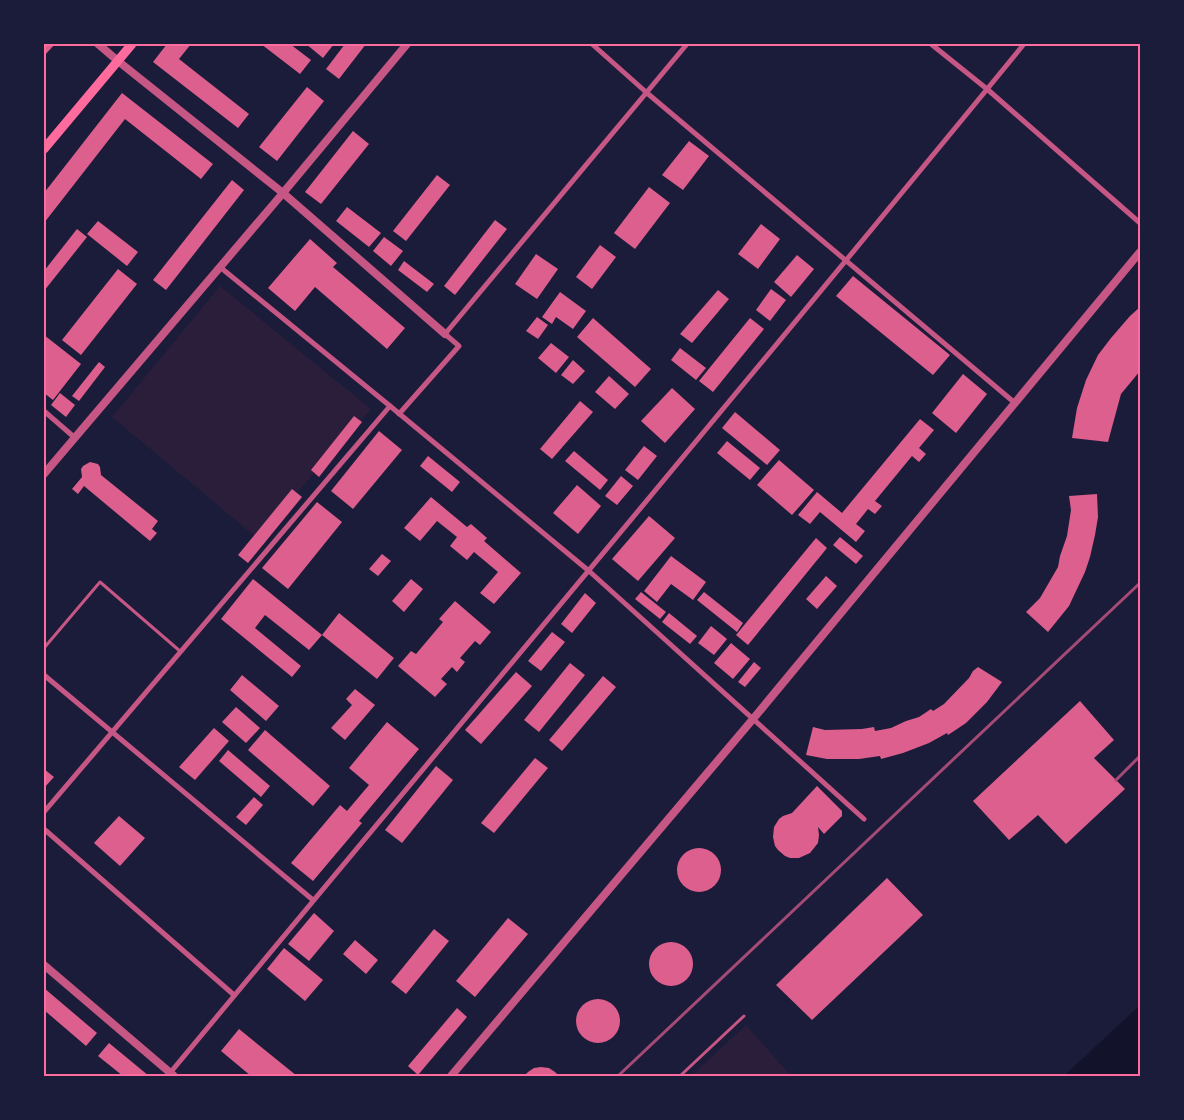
<svg xmlns="http://www.w3.org/2000/svg" width="1184" height="1120" font-family="Cabin,sans-serif">
<style>
.green{fill:#2a1e3b}
.water{fill:#12122b}
.building{fill:#dd5f8e}
.lines{fill:none;stroke-linecap:round;stroke-linejoin:round}
.service{stroke:#c65784;stroke-width:3}
.minor{stroke:#c65784;stroke-width:5}
.tertiary{stroke:#c65784;stroke-width:8}
.secondary{stroke:#ff6b9d;stroke-width:9}
.rail{stroke:#a44b75;stroke-width:3}
.neatline{fill:none;stroke:#ff6b9d;stroke-width:2}
</style>
<rect width="100%" height="100%" fill="#1b1b3a"/>
<g class="green">
<polygon points="220,286 371,409 257,538 112,417"/>
<polygon points="746,1025 791,1076 691,1076"/>
</g>
<polygon class="water" points="1140,1005 1140,1076 1064,1076"/>
<g class="building">
<polygon points="44,44 55,44 44,56"/>
<polygon points="167,44 191,44 179,59 249,114 238,128 153,62"/>
<polygon points="261,44 290,44 311,60 300,74"/>
<polygon points="306,44 334,44 323,58"/>
<polygon points="345,44 366,44 339,79 326,69"/>
<polygon points="307,87 324,101 277,161 259,147"/>
<polygon points="122,93 213,164 201,179 125,119 44,223 44,193"/>
<polygon points="353,131 369,144 321,204 305,192"/>
<polygon points="689,141 709,156 683,190 662,175"/>
<polygon points="437,175 450,185 406,241 393,231"/>
<polygon points="232,180 244,190 166,290 153,280"/>
<polygon points="649,187 670,203 635,249 614,233"/>
<polygon points="347,207 381,233 369,247 336,221"/>
<polygon points="495,220 507,229 455,295 444,286"/>
<polygon points="98,221 138,252 127,266 87,234"/>
<polygon points="761,224 780,239 758,269 738,254"/>
<polygon points="77,229 87,237 44,291 44,271"/>
<polygon points="384,237 403,251 391,266 373,251"/>
<polygon points="310,239 337,263 333,267 405,328 387,349 315,287 295,311 268,288"/>
<polygon points="600,245 616,257 592,289 576,277"/>
<polygon points="536,254 558,269 537,299 515,284"/>
<polygon points="797,255 814,269 791,297 774,282"/>
<polygon points="404,261 434,284 427,292 398,270"/>
<polygon points="118,269 137,284 81,355 62,340"/>
<polygon points="853,276 950,355 933,375 836,296"/>
<polygon points="771,289 786,300 770,321 756,310"/>
<polygon points="718,290 729,299 692,343 680,334"/>
<polygon points="560,292 586,311 573,329 556,317 552,324 542,317"/>
<polygon points="1140,307 1140,371 1121,394 1108,442 1072,438 1077,408 1086,380 1098,355 1111,338 1130,316"/>
<polygon points="537,317 548,325 538,339 526,331"/>
<polygon points="593,318 651,369 635,387 577,337"/>
<polygon points="750,318 764,329 713,392 699,381"/>
<polygon points="44,335 81,364 53,400 44,393"/>
<polygon points="551,343 569,357 556,373 538,358"/>
<polygon points="680,348 706,368 696,380 671,360"/>
<polygon points="573,360 585,371 573,384 561,375"/>
<polygon points="99,362 105,367 79,401 72,396"/>
<polygon points="963,374 987,394 956,433 932,413"/>
<polygon points="609,376 629,394 615,409 595,392"/>
<polygon points="672,388 695,409 665,443 641,421"/>
<polygon points="60,393 75,405 66,417 51,405"/>
<polygon points="580,401 593,412 552,459 540,449"/>
<polygon points="735,412 780,450 767,465 722,428"/>
<polygon points="354,416 362,422 319,477 311,470"/>
<polygon points="920,419 934,430 919,448 926,454 919,462 912,456 875,501 882,506 875,514 868,509 856,524 865,531 856,542 820,512 810,524 798,515 817,492 842,513"/>
<polygon points="379,431 402,450 353,509 331,491"/>
<polygon points="727,441 760,468 750,480 717,453"/>
<polygon points="644,446 657,456 638,480 625,470"/>
<polygon points="574,451 608,480 600,490 565,461"/>
<polygon points="428,456 460,482 452,492 420,466"/>
<polygon points="779,460 814,490 792,515 757,485"/>
<polygon points="90,462 98,464 100,467 101,475 158,521 152,529 157,533 150,541 84,486 78,494 72,489 82,477 81,469 83,466"/>
<polygon points="621,476 633,486 617,505 605,496"/>
<polygon points="577,485 601,506 578,534 553,513"/>
<polygon points="292,489 302,497 248,563 238,555"/>
<polygon points="1097,494 1098,517 1095,535 1090,557 1085,572 1069,606 1048,632 1026,612 1040,598 1058,567 1060,556 1067,536 1071,510 1069,496"/>
<polygon points="431,497 467,527 471,524 487,538 484,541 521,573 494,604 480,593 498,572 474,552 467,560 450,546 457,537 437,521 420,541 404,528"/>
<polygon points="317,502 342,522 288,589 262,568"/>
<polygon points="649,516 675,538 638,581 612,559"/>
<polygon points="840,537 863,556 856,564 833,545"/>
<polygon points="816,538 827,548 748,645 736,635"/>
<polygon points="382,554 391,561 378,576 369,569"/>
<polygon points="671,556 706,582 693,600 671,584 657,602 644,591"/>
<polygon points="826,576 837,586 817,609 806,599"/>
<polygon points="253,579 322,635 309,650 265,615 255,628 301,666 292,677 221,619"/>
<polygon points="411,579 423,589 404,612 392,601"/>
<polygon points="641,592 666,612 660,619 635,599"/>
<polygon points="704,592 743,623 737,632 697,600"/>
<polygon points="585,593 596,603 572,633 561,624"/>
<polygon points="455,601 491,632 480,645 475,641 460,658 465,662 457,672 452,667 441,679 447,684 435,697 398,666 411,651 416,654 443,622 439,619"/>
<polygon points="339,613 394,658 377,679 322,635"/>
<polygon points="669,613 697,636 690,644 662,622"/>
<polygon points="711,626 727,639 714,655 698,643"/>
<polygon points="552,632 565,642 541,671 528,661"/>
<polygon points="731,643 750,659 733,679 714,663"/>
<polygon points="754,662 761,668 745,687 738,682"/>
<polygon points="570,663 585,675 539,732 524,720"/>
<polygon points="978,667 1002,682 987,702 966,723 948,735 947,733 929,743 903,753 881,759 880,756 859,759 827,759 806,755 813,727 825,730 862,729 874,727 875,731 891,728 906,721 919,717 931,709 933,711 944,704 969,678 973,671"/>
<polygon points="516,672 532,686 481,744 465,730"/>
<polygon points="242,675 279,706 266,721 230,690"/>
<polygon points="603,676 616,687 562,751 549,740"/>
<polygon points="355,689 375,705 345,740 331,728 352,705 346,699"/>
<polygon points="1080,701 1114,740 1094,758 1125,789 1066,844 1038,815 1009,840 973,801"/>
<polygon points="236,707 260,728 246,743 222,722"/>
<polygon points="387,722 419,749 359,821 362,823 313,881 291,863 340,805 347,811 369,785 349,768"/>
<polygon points="214,728 229,741 195,780 179,767"/>
<polygon points="265,730 330,786 313,806 248,750"/>
<polygon points="228,750 270,786 261,797 219,761"/>
<polygon points="535,758 548,768 494,833 481,823"/>
<polygon points="436,766 453,780 402,843 385,830"/>
<polygon points="44,769 54,777 44,788"/>
<polygon points="817,786 842,811 842,816 824,834 818,827 819,835 818,843 810,853 799,858 790,858 785,856 778,850 775,846 773,837 774,827 779,819 783,816 792,813"/>
<polygon points="254,797 263,805 246,825 236,817"/>
<polygon points="119,816 145,838 120,866 94,843"/>
<circle cx="699" cy="870" r="22"/>
<polygon points="887,878 923,915 812,1020 776,985"/>
<polygon points="314,913 334,931 309,961 288,944"/>
<polygon points="508,918 528,934 475,997 456,981"/>
<polygon points="434,929 449,941 406,994 391,982"/>
<polygon points="355,940 378,960 366,974 343,954"/>
<circle cx="671" cy="964" r="22"/>
<polygon points="284,948 323,980 305,1001 267,969"/>
<polygon points="44,988 97,1033 86,1046 44,1010"/>
<circle cx="598" cy="1021" r="22"/>
<polygon points="457,1008 467,1017 418,1075 408,1066"/>
<polygon points="239,1029 297,1076 251,1076 221,1051"/>
<polygon points="109,1043 149,1076 123,1076 98,1056"/>
<polygon points="541,1067 549,1068 555,1072 559,1076 524,1076 528,1072 534,1068"/>
</g>
<g class="lines">
<g class="service">
<polyline points="44,648 100,582 181,652"/>
<polyline points="680,1076 744,1016"/>
</g>
<g class="minor">
<polyline points="592,44 647,93 1015,403"/>
<polyline points="931,44 987,89 1140,223"/>
<polyline points="390,406 589,571 864,819"/>
<polyline points="44,411 74,437"/>
<polyline points="399,414 459,346 445,334 687,44"/>
<polyline points="44,675 313,900"/>
<polyline points="44,812 390,406 220,267"/>
<polyline points="44,829 234,995"/>
<path d="M170,1073C455,730 742,389 1024,44"/>
</g>
<g class="tertiary">
<polyline points="98,44 118,61 283,193 445,334"/>
<polyline points="44,474 283,193 407,44"/>
<polyline points="44,965 174,1076"/>
<polyline points="451,1076 753,719 1140,252"/>
</g>
<polyline class="secondary" points="44,149 132,44"/>
<g class="rail">
<polyline points="1116,780 1140,756"/>
<polyline points="618,1076 1140,583"/>
</g>
</g>
<rect width="1184" height="1120" fill="none" stroke="#1b1b3a" stroke-width="90"/>
<rect x="45" y="45" width="1094" height="1030" class="neatline"/>
</svg>
